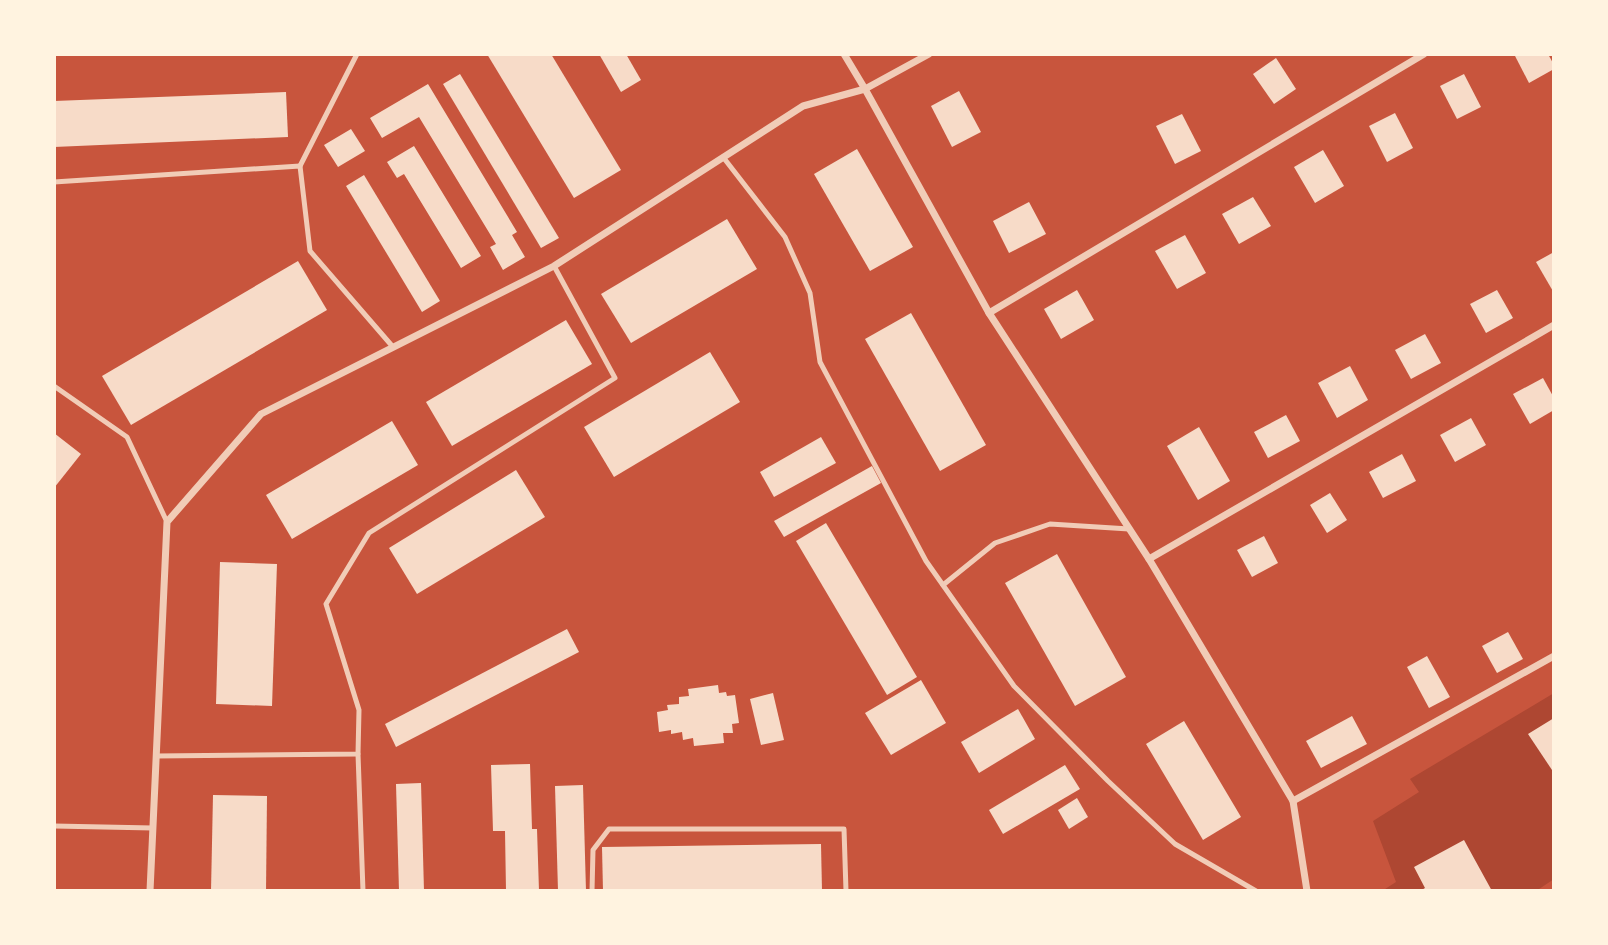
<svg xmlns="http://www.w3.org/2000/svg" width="1608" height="945" font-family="Ubuntu,sans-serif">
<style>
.green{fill:#ae4732}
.building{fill:#f7dbc8}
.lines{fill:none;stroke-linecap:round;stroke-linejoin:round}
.service{stroke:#f1ccb7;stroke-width:5}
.minor{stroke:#f1ccb7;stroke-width:7}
</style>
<rect width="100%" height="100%" fill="#c8553d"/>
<polygon class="green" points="1554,693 1554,879 1536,891 1382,891 1396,882 1373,821 1419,792 1410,779"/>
<g class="building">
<polygon points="487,54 551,54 621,170 574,198"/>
<polygon points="599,54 626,54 641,80 621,92"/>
<polygon points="1514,54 1548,54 1554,65 1554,69 1529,83"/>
<polygon points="1276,58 1296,89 1274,104 1253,74"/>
<polygon points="460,74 559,238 541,248 443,84"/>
<polygon points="1464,74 1481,107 1457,119 1440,86"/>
<polygon points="428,84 517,232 512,235 525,257 503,270 490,247 496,244 419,117 382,138 370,118"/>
<polygon points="959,91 981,132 952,147 931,106"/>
<polygon points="286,92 288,137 54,147 54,101"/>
<polygon points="1395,113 1413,148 1387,162 1369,126"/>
<polygon points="1182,114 1201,151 1175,164 1156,126"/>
<polygon points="351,129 365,151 338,167 324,145"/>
<polygon points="414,146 481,256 461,268 404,174 397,178 387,162"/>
<polygon points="857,149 913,247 870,271 814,174"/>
<polygon points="1323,150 1344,186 1315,203 1294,167"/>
<polygon points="364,175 440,301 422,312 346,186"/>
<polygon points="1253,197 1271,226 1239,244 1222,214"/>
<polygon points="1029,202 1046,234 1009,253 993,221"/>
<polygon points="727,219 757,269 631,343 601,294"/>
<polygon points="1185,235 1206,273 1177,289 1155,251"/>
<polygon points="1554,252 1554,293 1536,262"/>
<polygon points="298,261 327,310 131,425 102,376"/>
<polygon points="1077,290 1094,320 1061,339 1044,309"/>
<polygon points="1497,290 1513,318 1486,333 1470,304"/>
<polygon points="911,313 986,445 940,471 865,339"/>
<polygon points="566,320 592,364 452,446 426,402"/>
<polygon points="1425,334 1441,363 1411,379 1395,350"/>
<polygon points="710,352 740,402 614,477 584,427"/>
<polygon points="1350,366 1368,400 1337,418 1318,383"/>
<polygon points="1543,378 1554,398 1554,410 1530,424 1513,394"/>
<polygon points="1286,415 1300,441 1268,458 1254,432"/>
<polygon points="1471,418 1486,445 1455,462 1440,435"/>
<polygon points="392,421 418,465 292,539 266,495"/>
<polygon points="1199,427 1230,481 1198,500 1167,446"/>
<polygon points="54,433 81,454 54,488"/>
<polygon points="821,437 836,463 774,497 760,472"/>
<polygon points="1402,454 1416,481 1383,498 1369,472"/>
<polygon points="872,466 881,483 784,537 774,521"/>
<polygon points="516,470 545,517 417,594 389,548"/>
<polygon points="1330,493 1347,520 1327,533 1310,505"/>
<polygon points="826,523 917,677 887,695 796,541"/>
<polygon points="1264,536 1278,563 1252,577 1237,550"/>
<polygon points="1057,554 1126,677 1075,706 1005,583"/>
<polygon points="220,562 277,564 272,706 216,704"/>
<polygon points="567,629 579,652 396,747 385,724"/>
<polygon points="1508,632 1523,659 1497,673 1482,646"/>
<polygon points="1427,656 1450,697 1429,708 1407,667"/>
<polygon points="921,680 946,723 891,755 865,713"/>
<polygon points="718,685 719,693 726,692 727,696 735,695 739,723 732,724 733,733 723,733 724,743 694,746 693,738 683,740 682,732 671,734 671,730 659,732 657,712 668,710 667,705 679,704 679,697 689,696 688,689"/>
<polygon points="773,693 784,740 761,745 750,699"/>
<polygon points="1018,709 1035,739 979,773 961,742"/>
<polygon points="1352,716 1367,744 1321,768 1306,741"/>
<polygon points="1554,718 1554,773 1528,734"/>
<polygon points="1184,721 1241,817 1203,840 1146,744"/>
<polygon points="530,764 532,829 537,829 539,891 506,891 505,831 493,831 491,765"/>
<polygon points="1065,765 1080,789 1003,834 989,810"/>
<polygon points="421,783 424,891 399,891 396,784"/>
<polygon points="583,785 586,891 558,891 555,786"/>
<polygon points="213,795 267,796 266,891 211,891"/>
<polygon points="1077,798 1088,817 1069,829 1058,810"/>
<polygon points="1464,840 1492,891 1420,891 1425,888 1414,867"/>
<polygon points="821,844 822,891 603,891 602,847"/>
</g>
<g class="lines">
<g class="service">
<polyline points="723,157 785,237 810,293 820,362 926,561 1014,686 1108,781 1175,844 1256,891"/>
<polyline points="300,166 357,54"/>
<polyline points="54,182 300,166 310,251 393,347"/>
<polyline points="54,386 127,437 167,522"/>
<polyline points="943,585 995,543 1050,524 1129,529"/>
<polyline points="358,754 363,891"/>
<polyline points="156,756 358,754 359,710 326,604 369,533 615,378 554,266"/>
<polyline points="54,826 153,828"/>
<polyline points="592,891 593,850 609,829 844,829 846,891"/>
</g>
<g class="minor">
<polyline points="844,54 865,89 989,313 1149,559 1293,801 1307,891"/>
<polyline points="989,313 1424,54"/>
<polyline points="1149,559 1554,325"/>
<polyline points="1293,801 1554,656"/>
<polyline points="150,891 167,522 261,414 554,266 803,106 865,89 929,54"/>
</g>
</g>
<rect width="1608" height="945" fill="none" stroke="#fff3e0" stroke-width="112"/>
</svg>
